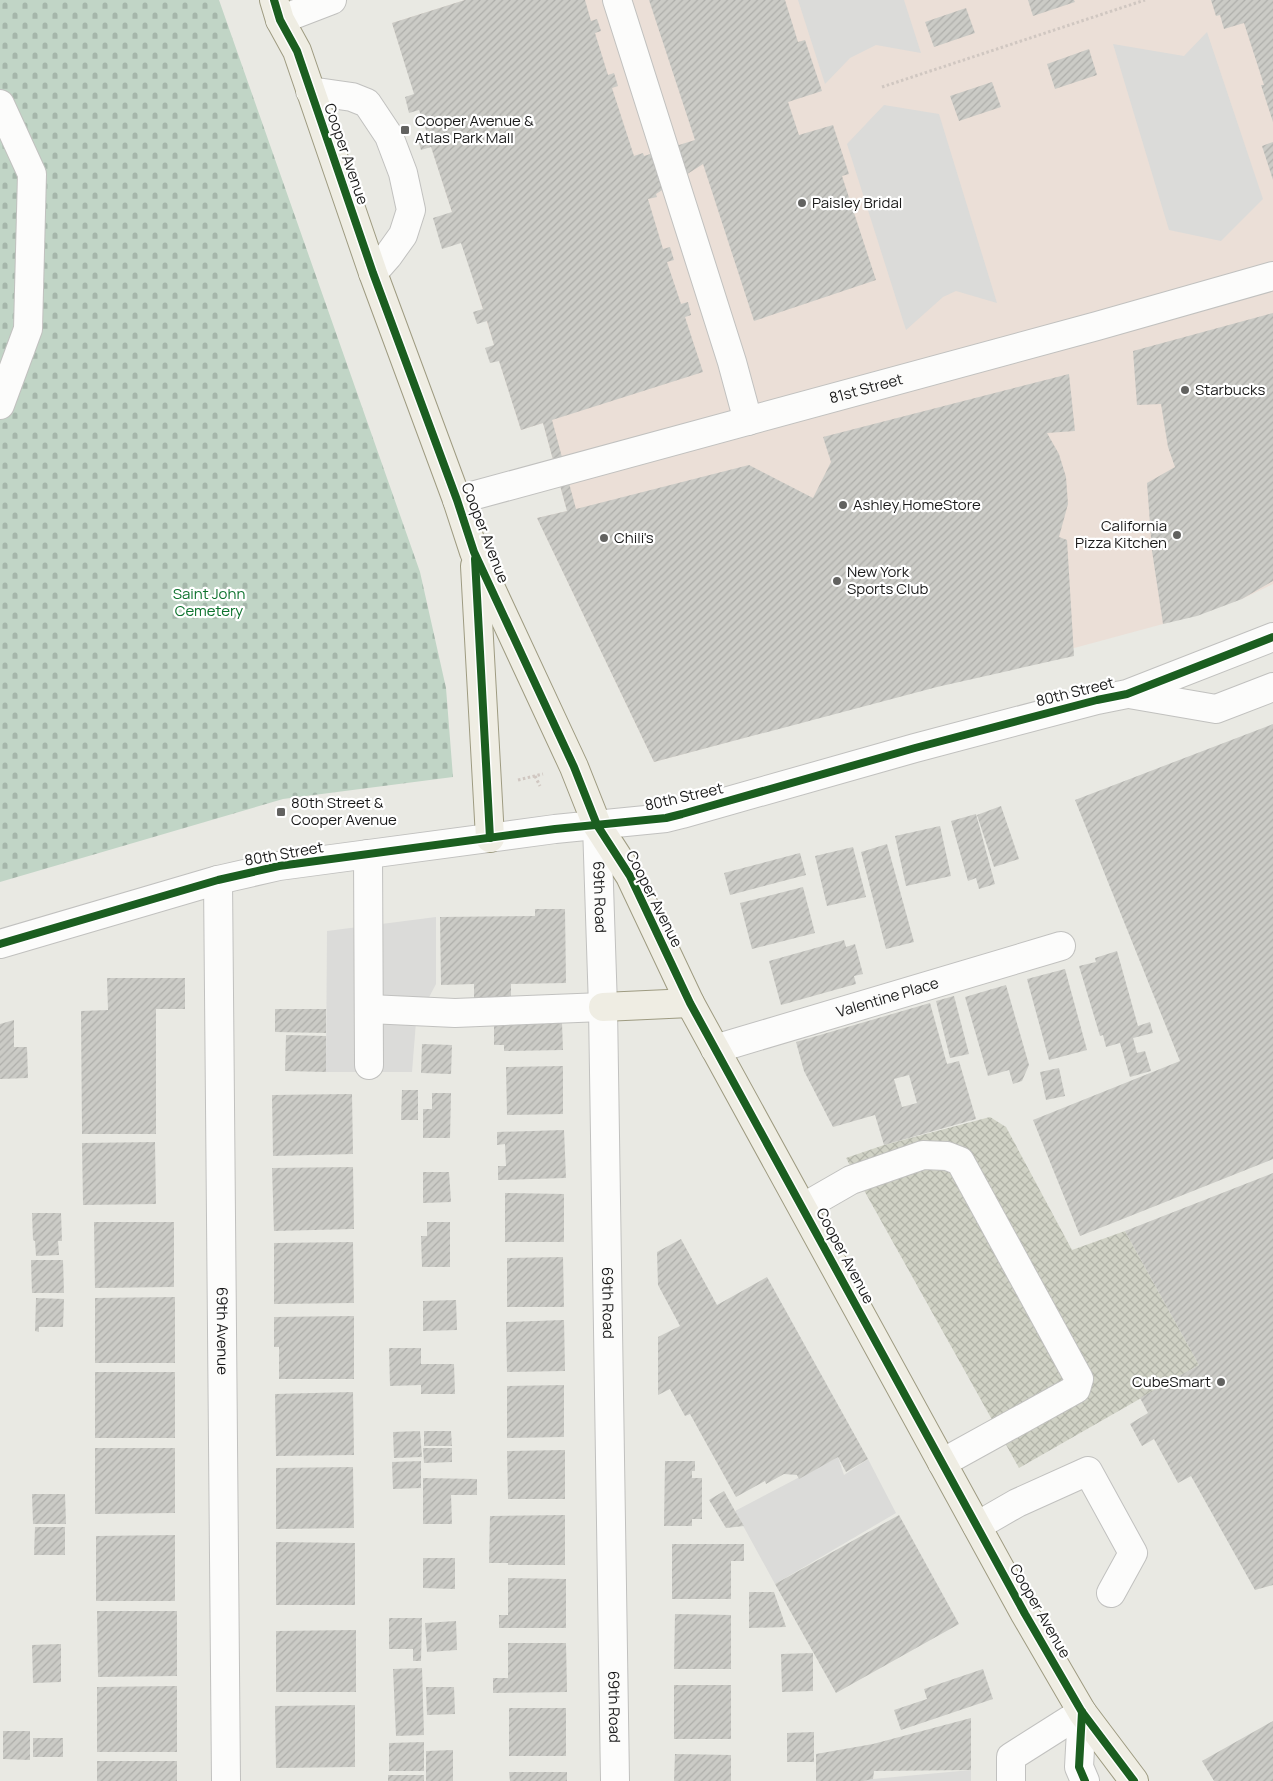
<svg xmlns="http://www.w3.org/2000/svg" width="1273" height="1781" font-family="Manrope,sans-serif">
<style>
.commercial{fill:#ebdfd7}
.construction{fill:url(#construction-cross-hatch)}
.cemetery{fill:url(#cemetery-stones)}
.parking{fill:#dbdbd9}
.building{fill:url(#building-hatch);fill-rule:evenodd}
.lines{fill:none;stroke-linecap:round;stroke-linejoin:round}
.minor-casing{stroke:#c1c1bf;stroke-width:30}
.major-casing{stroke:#9e9b81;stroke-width:30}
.path{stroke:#d0c7c1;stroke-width:3;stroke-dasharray:2.5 2.5;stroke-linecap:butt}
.minor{stroke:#fcfcfb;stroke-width:28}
.major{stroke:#efede3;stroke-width:28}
.cycleway-casing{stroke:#fff;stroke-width:11}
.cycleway{stroke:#1b5e20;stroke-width:8}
.poi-dot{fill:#626260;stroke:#fff;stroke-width:2}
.labels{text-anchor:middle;stroke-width:4.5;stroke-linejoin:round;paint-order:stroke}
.poi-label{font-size:15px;fill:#1a1a1a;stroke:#fff;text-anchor:start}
.street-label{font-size:15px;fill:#1a1a1a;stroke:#fff}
.park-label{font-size:15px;fill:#0e732e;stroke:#fff}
</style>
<defs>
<pattern id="construction-cross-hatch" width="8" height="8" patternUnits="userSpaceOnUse" patternTransform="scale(1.25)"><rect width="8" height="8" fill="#d0d2c5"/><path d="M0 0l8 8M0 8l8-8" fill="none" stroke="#b2b4a9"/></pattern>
<pattern id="cemetery-stones" width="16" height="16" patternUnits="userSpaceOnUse" patternTransform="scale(1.25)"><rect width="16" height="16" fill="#c1d5c6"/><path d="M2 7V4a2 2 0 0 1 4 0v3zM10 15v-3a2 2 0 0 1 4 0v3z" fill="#a5b6aa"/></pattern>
<pattern id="building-hatch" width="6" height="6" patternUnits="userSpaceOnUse" patternTransform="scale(1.25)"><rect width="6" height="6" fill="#cbcbc6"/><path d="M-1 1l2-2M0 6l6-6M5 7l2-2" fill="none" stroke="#aeaeaa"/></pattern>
</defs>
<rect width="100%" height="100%" fill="#e9e9e3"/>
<polygon class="commercial" points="465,0 1273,0 1273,584 1242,599 1163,624 654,762 537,518 567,511 543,423 521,430 392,23"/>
<polygon class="construction" points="990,1117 1006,1127 1072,1250 1125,1231 1199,1365 1019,1468 846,1158 884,1145"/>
<polygon class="cemetery" points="0,0 219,0 420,572 446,688 453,777 283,799 0,882"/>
<g class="parking">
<polygon points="798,0 904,0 921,53 876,45 850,58 825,84"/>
<polygon points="1207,32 1263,199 1221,241 1169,230 1113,44 1184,56"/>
<polygon points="884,105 939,114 997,303 956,291 943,297 906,330 847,144"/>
<polygon points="436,917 436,984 416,1022 412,1072 326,1072 327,931"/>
<polygon points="838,1457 844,1475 868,1459 896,1513 775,1584 735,1511"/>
<polygon points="971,1770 971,1781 863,1781 873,1779"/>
</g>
<g class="building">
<polygon points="465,0 585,0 591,21 597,19 601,31 595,33 608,75 614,73 618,86 612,88 634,156 643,153 644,156 695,140 649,0 785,0 798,42 805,40 822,91 788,102 799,135 833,125 849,174 842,176 876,280 754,321 703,164 656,194 657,197 648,199 663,249 670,247 674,260 667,262 681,304 688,302 691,315 685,317 703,372 552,420 576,509 749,465 813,498 831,462 823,437 1069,374 1075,431 1047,433 1059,454 1066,477 1068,504 1059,537 1067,540 1074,656 937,687 654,762 537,518 567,511 543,423 521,430 499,361 490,363 485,348 494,345 487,321 477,324 473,312 483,309 461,243 442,249 433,218 452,212 431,147 421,150 417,137 427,133 419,110 409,113 405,97 414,94 392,23"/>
<polygon points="1028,0 1074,0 1075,2 1033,16"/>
<polygon points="1211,0 1273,0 1273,122 1261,85 1264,85 1244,23 1224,29 1220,15 1216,16"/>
<polygon points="966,8 975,33 934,47 925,22"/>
<polygon points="1089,49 1097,75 1055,89 1047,64"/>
<polygon points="992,82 1001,107 959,121 950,96"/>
<polygon points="1273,142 1273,180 1262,146"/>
<polygon points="1273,313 1273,581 1242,599 1197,616 1163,624 1152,551 1147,483 1175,467 1168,447 1161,404 1137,405 1133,351"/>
<polygon points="1273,724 1273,1159 1080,1236 1033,1120 1180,1061 1075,800"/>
<polygon points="1001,806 1019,859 994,867 977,815"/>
<polygon points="976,814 995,884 979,889 976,878 968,881 951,821"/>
<polygon points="940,826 951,876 906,886 895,836"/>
<polygon points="887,844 914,942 886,949 861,852"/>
<polygon points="853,847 866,897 827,906 815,856"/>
<polygon points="800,853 806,875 730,895 724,873"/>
<polygon points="803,887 815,933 752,949 740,903"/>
<polygon points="535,909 565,909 566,983 511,984 511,1005 474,1005 474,984 441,985 440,917 535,916"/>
<polygon points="844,940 846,947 855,944 863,974 854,976 856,984 781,1005 769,961"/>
<polygon points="1117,951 1138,1026 1150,1022 1153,1033 1133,1038 1137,1053 1145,1051 1151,1071 1130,1077 1120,1043 1106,1047 1103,1035 1100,1036 1079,966 1096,962 1095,958"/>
<polygon points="1065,969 1087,1050 1049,1060 1027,979"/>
<polygon points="107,978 185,978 185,1009 156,1009 156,1134 82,1134 81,1011 108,1010"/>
<polygon points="1006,985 1029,1065 1022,1081 1013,1084 1009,1070 988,1076 965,997"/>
<polygon points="954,996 969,1054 950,1058 936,1001"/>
<path d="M930,1003L947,1064L959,1061L976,1119L884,1145L875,1115L833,1127L804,1071L796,1042ZM909,1075L917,1103L902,1107L894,1079Z"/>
<polygon points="275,1009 326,1009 326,1033 275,1032"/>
<polygon points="14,1020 14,1047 27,1047 28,1078 0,1079 0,1024"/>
<polygon points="562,1023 563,1050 504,1051 504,1045 494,1045 494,1024"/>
<polygon points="286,1035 326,1036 326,1072 285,1071"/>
<polygon points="422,1044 452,1045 451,1074 421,1073"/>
<polygon points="563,1066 563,1114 507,1115 506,1067"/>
<polygon points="1059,1068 1065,1096 1046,1100 1040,1072"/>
<polygon points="402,1090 418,1090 418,1120 401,1120"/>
<polygon points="432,1093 451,1093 450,1138 423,1138 423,1109 432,1109"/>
<polygon points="352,1094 353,1154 273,1156 272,1095"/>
<polygon points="564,1130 566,1178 498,1180 498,1166 506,1166 505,1144 497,1145 497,1132"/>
<polygon points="155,1142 156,1204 83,1205 82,1143"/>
<polygon points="353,1167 354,1229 274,1231 272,1168"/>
<polygon points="423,1172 449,1172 451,1202 423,1203"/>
<polygon points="1273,1173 1273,1585 1255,1590 1191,1476 1178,1483 1154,1439 1142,1446 1130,1424 1148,1413 1140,1398 1199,1365 1125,1231"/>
<polygon points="505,1193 564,1194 564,1242 505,1242"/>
<polygon points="32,1213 61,1213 62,1241 58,1241 59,1255 36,1256 35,1241 33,1240"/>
<polygon points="94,1222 174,1222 174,1287 95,1288"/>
<polygon points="427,1222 450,1222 450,1267 422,1267 421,1236 427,1236"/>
<polygon points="681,1239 717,1305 767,1277 868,1459 846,1472 838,1457 799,1479 797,1475 784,1474 766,1484 765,1481 736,1497 690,1414 685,1416 670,1389 658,1395 658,1337 680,1326 658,1285 657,1252"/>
<polygon points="353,1242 354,1303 274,1304 274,1243"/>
<polygon points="563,1257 564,1307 507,1307 507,1258"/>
<polygon points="31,1260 63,1260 64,1293 32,1293"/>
<polygon points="175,1297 175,1363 95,1363 95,1298"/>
<polygon points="36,1298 64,1299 63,1327 39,1327 39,1332 35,1331"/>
<polygon points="456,1300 457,1330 423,1331 423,1301"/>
<polygon points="354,1316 354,1379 279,1379 279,1347 274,1347 274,1317"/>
<polygon points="564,1320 565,1371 507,1372 506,1322"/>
<polygon points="389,1348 421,1348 421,1364 454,1364 455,1394 421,1394 421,1385 390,1386"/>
<rect x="95" y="1372" width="80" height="66"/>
<polygon points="564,1385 564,1437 507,1438 507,1386"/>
<polygon points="353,1392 354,1455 276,1456 275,1394"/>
<polygon points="420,1431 422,1457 394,1458 393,1432"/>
<polygon points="424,1431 451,1431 452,1446 424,1446"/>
<polygon points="95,1448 175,1448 175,1513 95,1514"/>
<polygon points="423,1448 452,1448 452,1462 424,1463"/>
<polygon points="565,1450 565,1499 508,1499 507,1451"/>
<polygon points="421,1461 421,1488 393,1489 392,1462"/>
<polygon points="665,1461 695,1461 695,1471 692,1471 692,1478 702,1478 702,1519 692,1519 692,1526 664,1526"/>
<polygon points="353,1467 354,1528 276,1529 276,1468"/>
<polygon points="423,1478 477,1479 477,1495 451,1495 452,1524 423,1524"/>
<polygon points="724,1491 735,1511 744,1526 726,1528 709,1500"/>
<polygon points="32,1494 65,1494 66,1524 33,1524"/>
<polygon points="565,1515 565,1565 508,1565 508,1563 489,1563 490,1516"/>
<polygon points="899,1515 959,1624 836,1693 775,1584"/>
<polygon points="35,1527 65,1527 65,1555 34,1555"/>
<polygon points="175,1535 175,1601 96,1601 96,1536"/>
<polygon points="276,1542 355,1543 355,1605 276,1605"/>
<polygon points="672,1544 744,1544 744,1561 731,1561 731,1599 672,1599"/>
<polygon points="423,1558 455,1558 455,1589 423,1588"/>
<polygon points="508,1578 566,1579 566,1628 499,1628 499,1615 508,1615"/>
<polygon points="749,1592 774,1592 786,1627 749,1628"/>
<polygon points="97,1611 177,1611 177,1676 98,1677"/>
<polygon points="675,1614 731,1615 731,1669 674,1669"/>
<polygon points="389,1618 422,1618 421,1661 413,1661 413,1649 389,1649"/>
<polygon points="456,1621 457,1650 427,1652 425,1623"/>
<polygon points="356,1630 356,1692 276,1692 276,1631"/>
<polygon points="508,1643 566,1643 567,1692 493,1693 493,1678 508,1678"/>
<polygon points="61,1644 61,1682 33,1683 32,1645"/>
<polygon points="813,1653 813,1691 782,1692 781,1654"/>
<polygon points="422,1668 424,1735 396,1736 393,1669"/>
<polygon points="983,1669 993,1699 901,1730 894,1710 927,1699 924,1689"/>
<rect x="674" y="1685" width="57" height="54"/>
<polygon points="177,1686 177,1752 97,1752 97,1687"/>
<polygon points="426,1687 454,1687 455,1714 427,1715"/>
<polygon points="355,1705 355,1767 276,1768 275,1706"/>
<rect x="509" y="1708" width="57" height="48"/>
<polygon points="971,1718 971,1770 874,1771 873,1779 863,1781 816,1781 816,1754 873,1744"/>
<polygon points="1273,1721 1273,1781 1214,1781 1202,1761"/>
<polygon points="3,1731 30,1731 30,1760 3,1759"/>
<polygon points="814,1732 814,1762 787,1762 787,1733"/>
<rect x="33" y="1738" width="30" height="19"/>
<polygon points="424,1742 424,1771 389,1771 389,1743"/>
<polygon points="453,1750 453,1781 426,1781 426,1751"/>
<polygon points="675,1754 731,1755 731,1781 674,1781"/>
<rect x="97" y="1761" width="80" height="20"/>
<polygon points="509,1772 567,1772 567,1781 510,1781"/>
<rect x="388" y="1775" width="36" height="6"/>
</g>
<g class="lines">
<defs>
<g id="minor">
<polyline points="617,0 732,362 748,421"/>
<polyline points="280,20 332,0"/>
<polyline points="310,91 352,97 367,103 389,136 403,173 411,210 403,235 388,256 373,273"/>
<polyline points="0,104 32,174 28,329 0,405"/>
<path id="s1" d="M457,500L1097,326L1273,276"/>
<polyline points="1129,694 1216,709 1273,687"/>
<path id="s2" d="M597,825L603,1007L615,1781"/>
<polyline points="368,854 369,1065"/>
<path id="s3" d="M218,880L226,1781"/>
<polyline points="0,944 218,880 279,866 555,829 666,818 682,814 915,748 1097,700 1127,694 1273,637"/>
<polyline points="369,1009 455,1013 603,1007"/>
<path id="s4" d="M715,1049L1061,946"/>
<polyline points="804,1207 851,1180 923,1155 947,1156 960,1161 1079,1379 1076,1389 942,1463"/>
<polyline points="977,1526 1017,1503 1088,1471 1133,1553 1111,1593"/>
<polyline points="1082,1712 1079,1767 1085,1781"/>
<polyline points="1011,1781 1011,1757 1082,1712"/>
</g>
<g id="major">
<polyline points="274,0 280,20 297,51 373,273 457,500 474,552 574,767 597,825 630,876 690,1003 1025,1614 1082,1712 1134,1781"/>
<polyline points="475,566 490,838"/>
<polyline points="603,1007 690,1003"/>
</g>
</defs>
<use href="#minor" class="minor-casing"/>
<use href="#major" class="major-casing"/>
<g class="path">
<polyline points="882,87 1145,0"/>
<polyline points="535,776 540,786"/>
<polyline points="518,780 543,774"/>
</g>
<use href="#minor" class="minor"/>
<use href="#major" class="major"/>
<defs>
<g id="cycleway">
<polyline points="274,0 280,20 297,51 373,273 457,500 474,552 574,767 597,825 630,876 690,1003 1025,1614 1082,1712 1134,1781"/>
<polyline points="475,559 490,838"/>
<polyline points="0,944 218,880 279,866 555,829 666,818 682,814 915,748 1097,700 1127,694 1273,637"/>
<polyline points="1082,1712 1079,1767 1085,1781"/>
</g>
</defs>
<use href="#cycleway" class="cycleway-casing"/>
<use href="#cycleway" class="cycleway"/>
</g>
<g class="poi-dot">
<rect x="400" y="125" width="10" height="10" rx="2.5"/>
<circle cx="802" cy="203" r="5"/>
<circle cx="1185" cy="390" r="5"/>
<circle cx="843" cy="505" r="5"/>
<circle cx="1177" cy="535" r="5"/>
<circle cx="604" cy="538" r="5"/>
<circle cx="837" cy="581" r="5"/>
<rect x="276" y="807" width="10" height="10" rx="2.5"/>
<circle cx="1221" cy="1382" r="5"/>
</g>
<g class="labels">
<g class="poi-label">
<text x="415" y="126">Cooper Avenue &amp;<tspan x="415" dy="17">Atlas Park Mall</tspan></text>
<text x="812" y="208">Paisley Bridal</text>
<text x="1195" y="395">Starbucks</text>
<text x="853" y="510">Ashley HomeStore</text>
<text x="1167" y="531" text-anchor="end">California<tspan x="1167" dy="17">Pizza Kitchen</tspan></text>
<text x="614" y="543">Chili's</text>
<text x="847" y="577">New York<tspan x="847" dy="17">Sports Club</tspan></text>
<text x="291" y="808">80th Street &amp;<tspan x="291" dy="17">Cooper Avenue</tspan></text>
<text x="1211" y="1387" text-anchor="end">CubeSmart</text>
</g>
<g class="street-label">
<text transform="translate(346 154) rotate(71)" y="5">Cooper Avenue</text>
<text dy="5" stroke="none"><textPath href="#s1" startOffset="424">81st Street</textPath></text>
<text transform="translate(485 533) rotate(69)" y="5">Cooper Avenue</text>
<text transform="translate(1075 692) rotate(-14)" y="5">80th Street</text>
<text transform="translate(684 797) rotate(-13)" y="5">80th Street</text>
<text transform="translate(284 854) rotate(-10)" y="5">80th Street</text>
<text dy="5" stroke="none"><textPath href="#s2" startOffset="72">69th Road</textPath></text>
<text transform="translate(654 899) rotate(63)" y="5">Cooper Avenue</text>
<text dy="5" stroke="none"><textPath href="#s4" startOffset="180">Valentine Place</textPath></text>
<text transform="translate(845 1256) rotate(62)" y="5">Cooper Avenue</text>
<text dy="5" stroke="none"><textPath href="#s2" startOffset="478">69th Road</textPath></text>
<text dy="5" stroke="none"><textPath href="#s3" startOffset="451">69th Avenue</textPath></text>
<text transform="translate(1040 1611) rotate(60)" y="5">Cooper Avenue</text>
<text dy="5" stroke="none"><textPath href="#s2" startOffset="882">69th Road</textPath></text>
</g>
<g class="park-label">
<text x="209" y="599">Saint John<tspan x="209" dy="17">Cemetery</tspan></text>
</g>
</g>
</svg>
